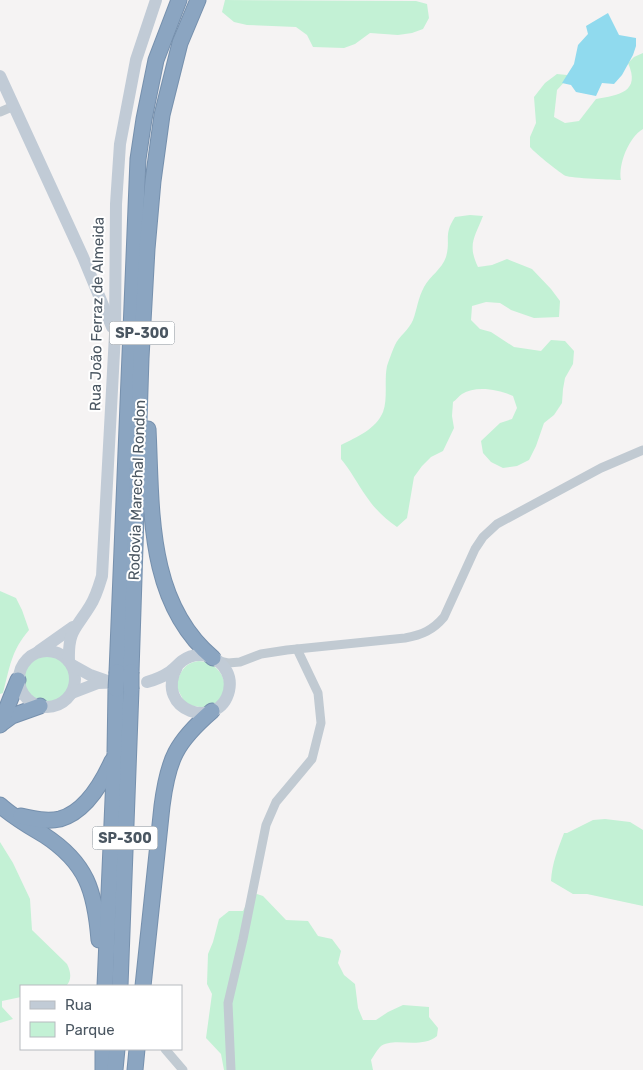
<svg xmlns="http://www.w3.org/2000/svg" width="643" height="1070" font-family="Rubik,sans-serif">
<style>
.green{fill:#c3f1d5}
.water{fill:#90daee}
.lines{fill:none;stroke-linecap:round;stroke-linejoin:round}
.highway-casing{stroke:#7690ad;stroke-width:17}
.street{stroke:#c1cad2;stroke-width:9}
.secondary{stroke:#c1cbd6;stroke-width:12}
.highway{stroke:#8ba5c1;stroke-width:15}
.highway-bridge-casing{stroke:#7690ad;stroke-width:17;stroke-linecap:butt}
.highway-bridge{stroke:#8ba5c1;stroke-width:15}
.labels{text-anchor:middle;stroke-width:4;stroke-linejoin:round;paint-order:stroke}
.shield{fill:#fff;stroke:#808990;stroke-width:1}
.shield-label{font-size:14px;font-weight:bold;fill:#4a5661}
.street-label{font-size:15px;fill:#4a5661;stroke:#fff}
</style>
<rect width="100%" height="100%" fill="#f5f3f3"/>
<g class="green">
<polygon points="225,0 416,1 427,4 429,18 423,29 412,33 398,35 370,33 355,44 344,48 313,47 307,35 296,27 247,25 234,22 222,12"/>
<path d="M643,53V129C629,137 618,164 621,180C616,180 570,178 566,176C561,174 535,153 530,147V137L536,123L534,97L545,83L557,74L567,75V79L557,90L554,117L565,123L579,121L596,99C619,95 641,92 628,63L634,57Z"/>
<path d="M470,215L483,216C475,237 467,244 478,267L492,265L507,259L532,269L551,289L560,301L559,317L534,318L511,310L500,303L486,302L472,306L471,320L480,329L491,332L514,347L541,351L551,340L565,341L574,351L573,364L565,378L563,389L562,403L554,415L544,423L536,446L529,460L517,466L503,468L491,462L483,453L481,441L500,423L512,419L517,408L513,396C500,390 476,385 462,394C459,396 456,400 453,402L452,416L454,428L443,451L431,457L422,466L414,477L407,518L397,527C385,519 374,508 366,496C357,483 351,471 341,459V445C357,437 376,429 383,412C388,398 384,381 387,366C388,363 393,349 395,345C399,336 409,330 413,320C417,309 418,298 424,287C430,276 442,269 446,257C451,239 443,235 455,217Z"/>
<path d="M0,591L16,598L22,610L29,630C11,651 10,667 3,693L0,694Z"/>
<circle cx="47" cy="678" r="24"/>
<path d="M199,661C218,662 232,682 220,699C218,703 211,706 207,708L186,705L176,686C180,672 184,663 199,661Z"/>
<path d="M605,819L630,822L643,830V906L587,894H573L551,881C552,863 558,849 564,833H567L593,820Z"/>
<path d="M0,842L13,863L30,899L32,930L67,964C71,972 72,980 66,986H21V997L2,1001V1007L13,1019L0,1023Z"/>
<path d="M257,894L263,896L286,920L308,921L318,936L332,939L341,951L338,963L344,975L355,984L358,1008L363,1020H376L388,1012L403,1005L429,1007V1017L438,1028L437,1036C420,1050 393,1036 380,1047C376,1051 374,1056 371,1060L373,1070H224L221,1054L206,1038L212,994L207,984L208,954L213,942L219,919L229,911H243L250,897Z"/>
</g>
<polygon class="water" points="608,13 619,35 636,38 636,46 633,55 622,75 614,84 602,83 596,96 576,92 571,85 562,83 574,64 578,45 588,34 586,26"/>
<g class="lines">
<defs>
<g id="highway">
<path d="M148,429C152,508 146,602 213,658"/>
<polyline points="117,672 138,159 144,119 156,60 179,0"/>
<polyline points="131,672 141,358 147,249 153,181 162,115 180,43 198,0"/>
<polyline points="1,724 12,716 40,706"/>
<polyline points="0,725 18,680"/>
<path d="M0,805C13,817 29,826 44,835C87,863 95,891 99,940"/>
<path d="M21,816C34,819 47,822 60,819C85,812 102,783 112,761"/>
<polyline points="105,986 115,753 116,689"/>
<polyline points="120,986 131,689"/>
<path d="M143,986L162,806C168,759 176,742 212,711"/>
<polyline points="103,1070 103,1049"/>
<polyline points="115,1070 117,1049"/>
<polyline points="135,1070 137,1049"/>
</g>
</defs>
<use href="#highway" class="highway-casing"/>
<g class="street">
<polyline points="0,112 14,106"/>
<path d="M219,661L228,663L240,662L261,654L287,650L405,638C422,635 433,630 444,617L475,549L483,537L497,524L601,468L643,450"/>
<polyline points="165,1049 183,1070"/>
<polyline points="231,1070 228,1003 243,939 266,825 276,802 312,759 321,723 318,693 297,649"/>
</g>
<g class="secondary">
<polyline points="0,76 83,257 112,327"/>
<circle cx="47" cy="679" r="28"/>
<polyline points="39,651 73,627"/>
<path d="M69,660C68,630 76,629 90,606C96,597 99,586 102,576L115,334L116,204L120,144L136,60L156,0"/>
<polyline points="72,665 90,675 107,681"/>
<path d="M147,682C154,680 161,678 168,673C173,670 177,665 182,661C195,651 214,654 223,666C229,673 231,682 229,691C219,732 153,711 177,667"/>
<polyline points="72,693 98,683 124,682"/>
</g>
<use href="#highway" class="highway"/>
<defs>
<g id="highway-bridge">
<polyline points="116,689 117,672"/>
<polyline points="131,689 131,672"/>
</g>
</defs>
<use href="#highway-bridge" class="highway-bridge-casing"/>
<use href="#highway-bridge" class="highway-bridge"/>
</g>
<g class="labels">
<g class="shield">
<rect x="109.5" y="321.5" width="65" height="23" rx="4"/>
<rect x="92.5" y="826.5" width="65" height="23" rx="4"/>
</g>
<g class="shield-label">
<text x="142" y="338">SP-300</text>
<text x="125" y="843">SP-300</text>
</g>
<g class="street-label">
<text transform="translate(97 314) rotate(-89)" y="5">Rua João Ferraz de Almeida</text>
<text transform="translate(137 490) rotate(-88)" y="5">Rodovia Marechal Rondon</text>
</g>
</g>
<rect x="20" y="985" width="162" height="65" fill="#ffffff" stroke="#b7bbc0"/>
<rect x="30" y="1001" width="25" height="8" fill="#c1cbd6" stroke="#b7bbc0"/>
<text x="65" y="1010" font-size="15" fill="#4a5661">Rua</text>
<rect x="30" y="1022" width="25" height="15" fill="#c3f1d5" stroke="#b7bbc0"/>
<text x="65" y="1035" font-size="15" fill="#4a5661">Parque</text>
</svg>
